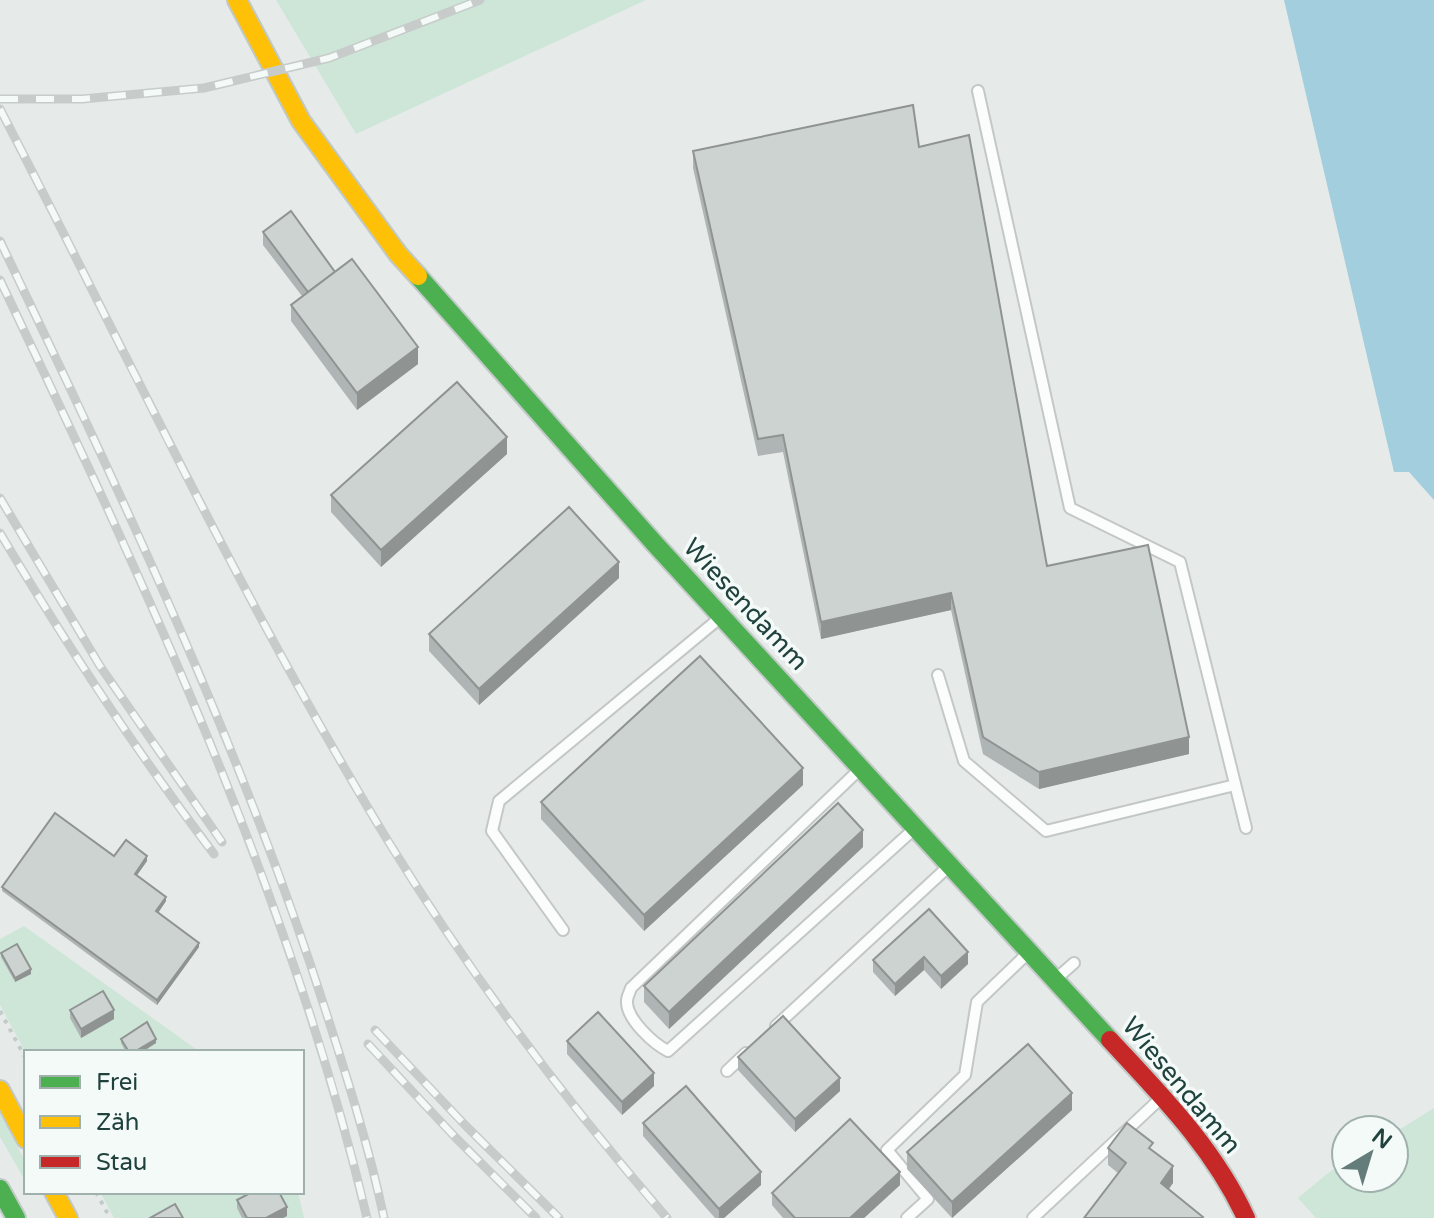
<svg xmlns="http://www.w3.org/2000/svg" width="1434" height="1218" font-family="'Varela Round',sans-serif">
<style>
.green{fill:#cde6d8}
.water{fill:#a2cede}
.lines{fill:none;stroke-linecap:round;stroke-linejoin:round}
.lane-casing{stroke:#c3c8c7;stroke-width:14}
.fast-casing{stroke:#c1c9c7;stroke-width:22}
.slow-casing{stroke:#c1c9c7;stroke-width:22}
.jam-casing{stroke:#c1c9c7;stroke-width:22}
.path{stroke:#c1cbca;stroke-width:4;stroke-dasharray:4 6;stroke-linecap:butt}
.lane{stroke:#fbfcfc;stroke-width:10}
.fast{stroke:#4caf50;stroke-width:18}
.slow{stroke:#ffc107;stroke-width:18}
.jam{stroke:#c62828;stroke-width:18}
.rail-casing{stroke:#c7cccb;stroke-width:9}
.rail{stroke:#f4faf8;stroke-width:6;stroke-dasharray:18;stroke-linecap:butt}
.wall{fill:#afb5b4}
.shaded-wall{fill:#8f9492}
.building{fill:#ccd3d1;stroke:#8f9492;stroke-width:2}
.labels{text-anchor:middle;stroke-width:7;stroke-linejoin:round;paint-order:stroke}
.street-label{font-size:26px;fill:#20423d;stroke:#f4faf8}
</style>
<rect width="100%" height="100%" fill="#e6ebea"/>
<g class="green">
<polygon points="276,0 646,0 356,134"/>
<polygon points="24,926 200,1052 26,1053 0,1005 0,939"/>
<polygon points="1434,1108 1434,1218 1316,1218 1298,1198 1328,1173 1346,1162 1346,1178 1394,1178 1394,1133"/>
<polygon points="0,1114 26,1163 26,1182 0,1137"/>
<polygon points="100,1192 298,1192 304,1218 114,1218"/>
</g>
<polygon class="water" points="1284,0 1434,0 1434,500 1409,472 1394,472"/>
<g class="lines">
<defs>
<g id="lane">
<polyline points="978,91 1070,508 1180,562 1246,828"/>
<polyline points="938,675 964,761 1046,831 1235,785"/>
<path d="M860,769L631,988C630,992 627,996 627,1001C626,1019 654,1044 668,1051L913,830"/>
<polyline points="563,930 492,831 499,801 721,617"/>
<polyline points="1057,978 1074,963"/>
<polyline points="776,1026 949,866"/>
<polyline points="727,1071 746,1053"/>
<polyline points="907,1218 928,1199 887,1150 965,1075 977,1002 1028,953"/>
<polyline points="1033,1218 1161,1098"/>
</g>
<g id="fast">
<polyline points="418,276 655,544 1110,1040"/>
<polyline points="0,1189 16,1218"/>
</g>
<g id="slow">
<polyline points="237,0 301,121 398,254 418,276"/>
<polyline points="0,1090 26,1139"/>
<polyline points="54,1192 68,1218"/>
</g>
<path id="jam" d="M1110,1040C1161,1095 1214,1148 1246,1218"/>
</defs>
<use href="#lane" class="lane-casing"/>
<use href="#fast" class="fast-casing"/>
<use href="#slow" class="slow-casing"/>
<use href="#jam" class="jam-casing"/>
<g class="path">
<polyline points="0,1011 26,1059"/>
<polyline points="96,1192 110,1218"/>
</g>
<use href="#lane" class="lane"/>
<use href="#fast" class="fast"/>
<use href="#slow" class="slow"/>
<use href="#jam" class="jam"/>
<defs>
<g id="rail">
<polyline points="0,99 82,99 204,88 329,58 480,0"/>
<path d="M0,109C127,354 244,605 388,841C470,974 565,1100 667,1218"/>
<path d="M0,241C120,492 240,743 325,1009C347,1077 369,1147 384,1218"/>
<path d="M0,280C145,585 289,888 367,1218"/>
<polyline points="0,498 100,666 222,842"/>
<path d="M0,533C66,644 136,751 214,854"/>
<polyline points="375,1030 466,1126 559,1218"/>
<polyline points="368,1044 455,1137 536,1218"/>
</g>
</defs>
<use href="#rail" class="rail-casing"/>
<use href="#rail" class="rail"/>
</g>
<g class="wall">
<polygon points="919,147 1047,566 1189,754 1039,789 983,754 951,610 821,639 783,452 758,456 693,168 693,151"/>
<polygon points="263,232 335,272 418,364 357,410 291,321 291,305 302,296 263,245"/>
<polygon points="507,454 381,567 331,512 331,495"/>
<polygon points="619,578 479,705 429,651 429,634"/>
<polygon points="803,785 644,931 541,819 541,802"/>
<polygon points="863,847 669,1029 644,1002 644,986"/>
<polygon points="114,856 147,861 137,875 166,901 158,913 199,947 157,1005 2,891 2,887"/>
<polygon points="929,909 968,964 941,989 924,970 895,996 873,972 873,960"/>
<polygon points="1,953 31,974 15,982 1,957"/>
<polygon points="70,1010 114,1019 81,1038 70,1018"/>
<polygon points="121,1039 156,1043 142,1052 126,1052 121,1043"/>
<polygon points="567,1041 654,1086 622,1115 567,1054"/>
<polygon points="738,1057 840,1091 795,1132 738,1070"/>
<polygon points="1072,1110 952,1218 907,1169 907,1152"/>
<polygon points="643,1123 761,1185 724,1218 715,1218 643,1136"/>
<polygon points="1108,1148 1153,1151 1173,1183 1168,1189 1203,1218 1118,1173 1108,1165"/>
<polygon points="900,1185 864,1218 783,1218 772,1205 772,1193"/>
<polygon points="237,1200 287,1216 283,1218 242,1218 237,1208"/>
</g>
<g class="shaded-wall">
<polygon points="418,347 418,364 357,410 357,393"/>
<polygon points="507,437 507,454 381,567 381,550"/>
<polygon points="619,562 619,578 479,705 479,689"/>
<polygon points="951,593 951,610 821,639 821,622"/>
<polygon points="1189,737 1189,754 1039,789 1039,772"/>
<polygon points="803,768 803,785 644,931 644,915"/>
<polygon points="863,830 863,847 669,1029 669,1012"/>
<polygon points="147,856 147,861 135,878 135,874"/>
<polygon points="166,897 166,901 156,916 156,911"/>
<polygon points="199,943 199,947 157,1005 157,1000"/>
<polygon points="968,952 968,964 941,989 941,976"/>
<polygon points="924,957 924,970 895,996 895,984"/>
<polygon points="31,969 31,974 15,982 15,978"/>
<polygon points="114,1010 114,1019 81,1038 81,1029"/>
<polygon points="156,1039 156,1043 142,1052 134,1052"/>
<polygon points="654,1073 654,1086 622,1115 622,1102"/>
<polygon points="840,1078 840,1091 795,1132 795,1119"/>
<polygon points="1072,1093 1072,1110 952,1218 952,1202"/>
<polygon points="1173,1166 1173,1183 1161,1200 1161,1183"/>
<polygon points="761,1172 761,1185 724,1218 719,1218 719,1209"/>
<polygon points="900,1172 900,1185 864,1218 850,1218"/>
<polygon points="287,1207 287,1216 283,1218 266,1218"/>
</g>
<g class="building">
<polygon points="913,105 919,147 969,135 1047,566 1148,545 1189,737 1039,772 983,737 951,593 821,622 783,435 758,439 693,151"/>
<polygon points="291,211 335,272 308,292 263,232"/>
<polygon points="352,259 418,347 357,393 291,305"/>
<polygon points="457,382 507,437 381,550 331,495"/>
<polygon points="569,507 619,562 479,689 429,634"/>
<polygon points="700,656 803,768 644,915 541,802"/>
<polygon points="838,803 863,830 669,1012 644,986"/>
<polygon points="55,813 114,856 126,840 147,856 135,874 166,897 156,911 199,943 157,1000 2,887"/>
<polygon points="929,909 968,952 941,976 924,957 895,984 873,960"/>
<polygon points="17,944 31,969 15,978 1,953"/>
<polygon points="103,991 114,1010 81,1029 70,1010"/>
<polygon points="598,1012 654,1073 622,1102 567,1041"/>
<polygon points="783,1016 840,1078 795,1119 738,1057"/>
<polygon points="147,1022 156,1039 134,1052 129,1052 121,1039"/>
<polygon points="1028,1044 1072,1093 952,1202 907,1152"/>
<polygon points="686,1086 761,1172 719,1209 643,1123"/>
<polygon points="850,1119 900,1172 850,1218 795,1218 772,1193"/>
<polygon points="1127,1123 1153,1143 1149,1148 1173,1166 1161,1183 1203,1217 1202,1218 1084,1218 1126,1163 1108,1148"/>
<polygon points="252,1192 279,1192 287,1207 266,1218 247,1218 237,1200"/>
<polygon points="175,1204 183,1218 150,1218"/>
</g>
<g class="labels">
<g class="street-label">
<text transform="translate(746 604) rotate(47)" y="9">Wiesendamm</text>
<text transform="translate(1182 1085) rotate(50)" y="9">Wiesendamm</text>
</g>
</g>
<rect x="24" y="1050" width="280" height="144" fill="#f4faf8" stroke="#9fb0ad" stroke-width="2"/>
<rect x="40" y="1076" width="40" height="12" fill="#4caf50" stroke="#9fb0ad" stroke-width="2"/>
<text x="96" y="1090" font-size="24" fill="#20423d">Frei</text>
<rect x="40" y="1116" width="40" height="12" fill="#ffc107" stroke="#9fb0ad" stroke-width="2"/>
<text x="96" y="1130" font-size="24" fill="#20423d">Zäh</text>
<rect x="40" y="1156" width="40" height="12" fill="#c62828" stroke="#9fb0ad" stroke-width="2"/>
<text x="96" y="1170" font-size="24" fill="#20423d">Stau</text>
<g transform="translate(1370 1154) rotate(38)"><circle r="38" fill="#f4faf8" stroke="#9fb0ad" stroke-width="2"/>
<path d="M0-6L14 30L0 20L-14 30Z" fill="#657d7a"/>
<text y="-12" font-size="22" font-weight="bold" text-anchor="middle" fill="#20423d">N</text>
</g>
</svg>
